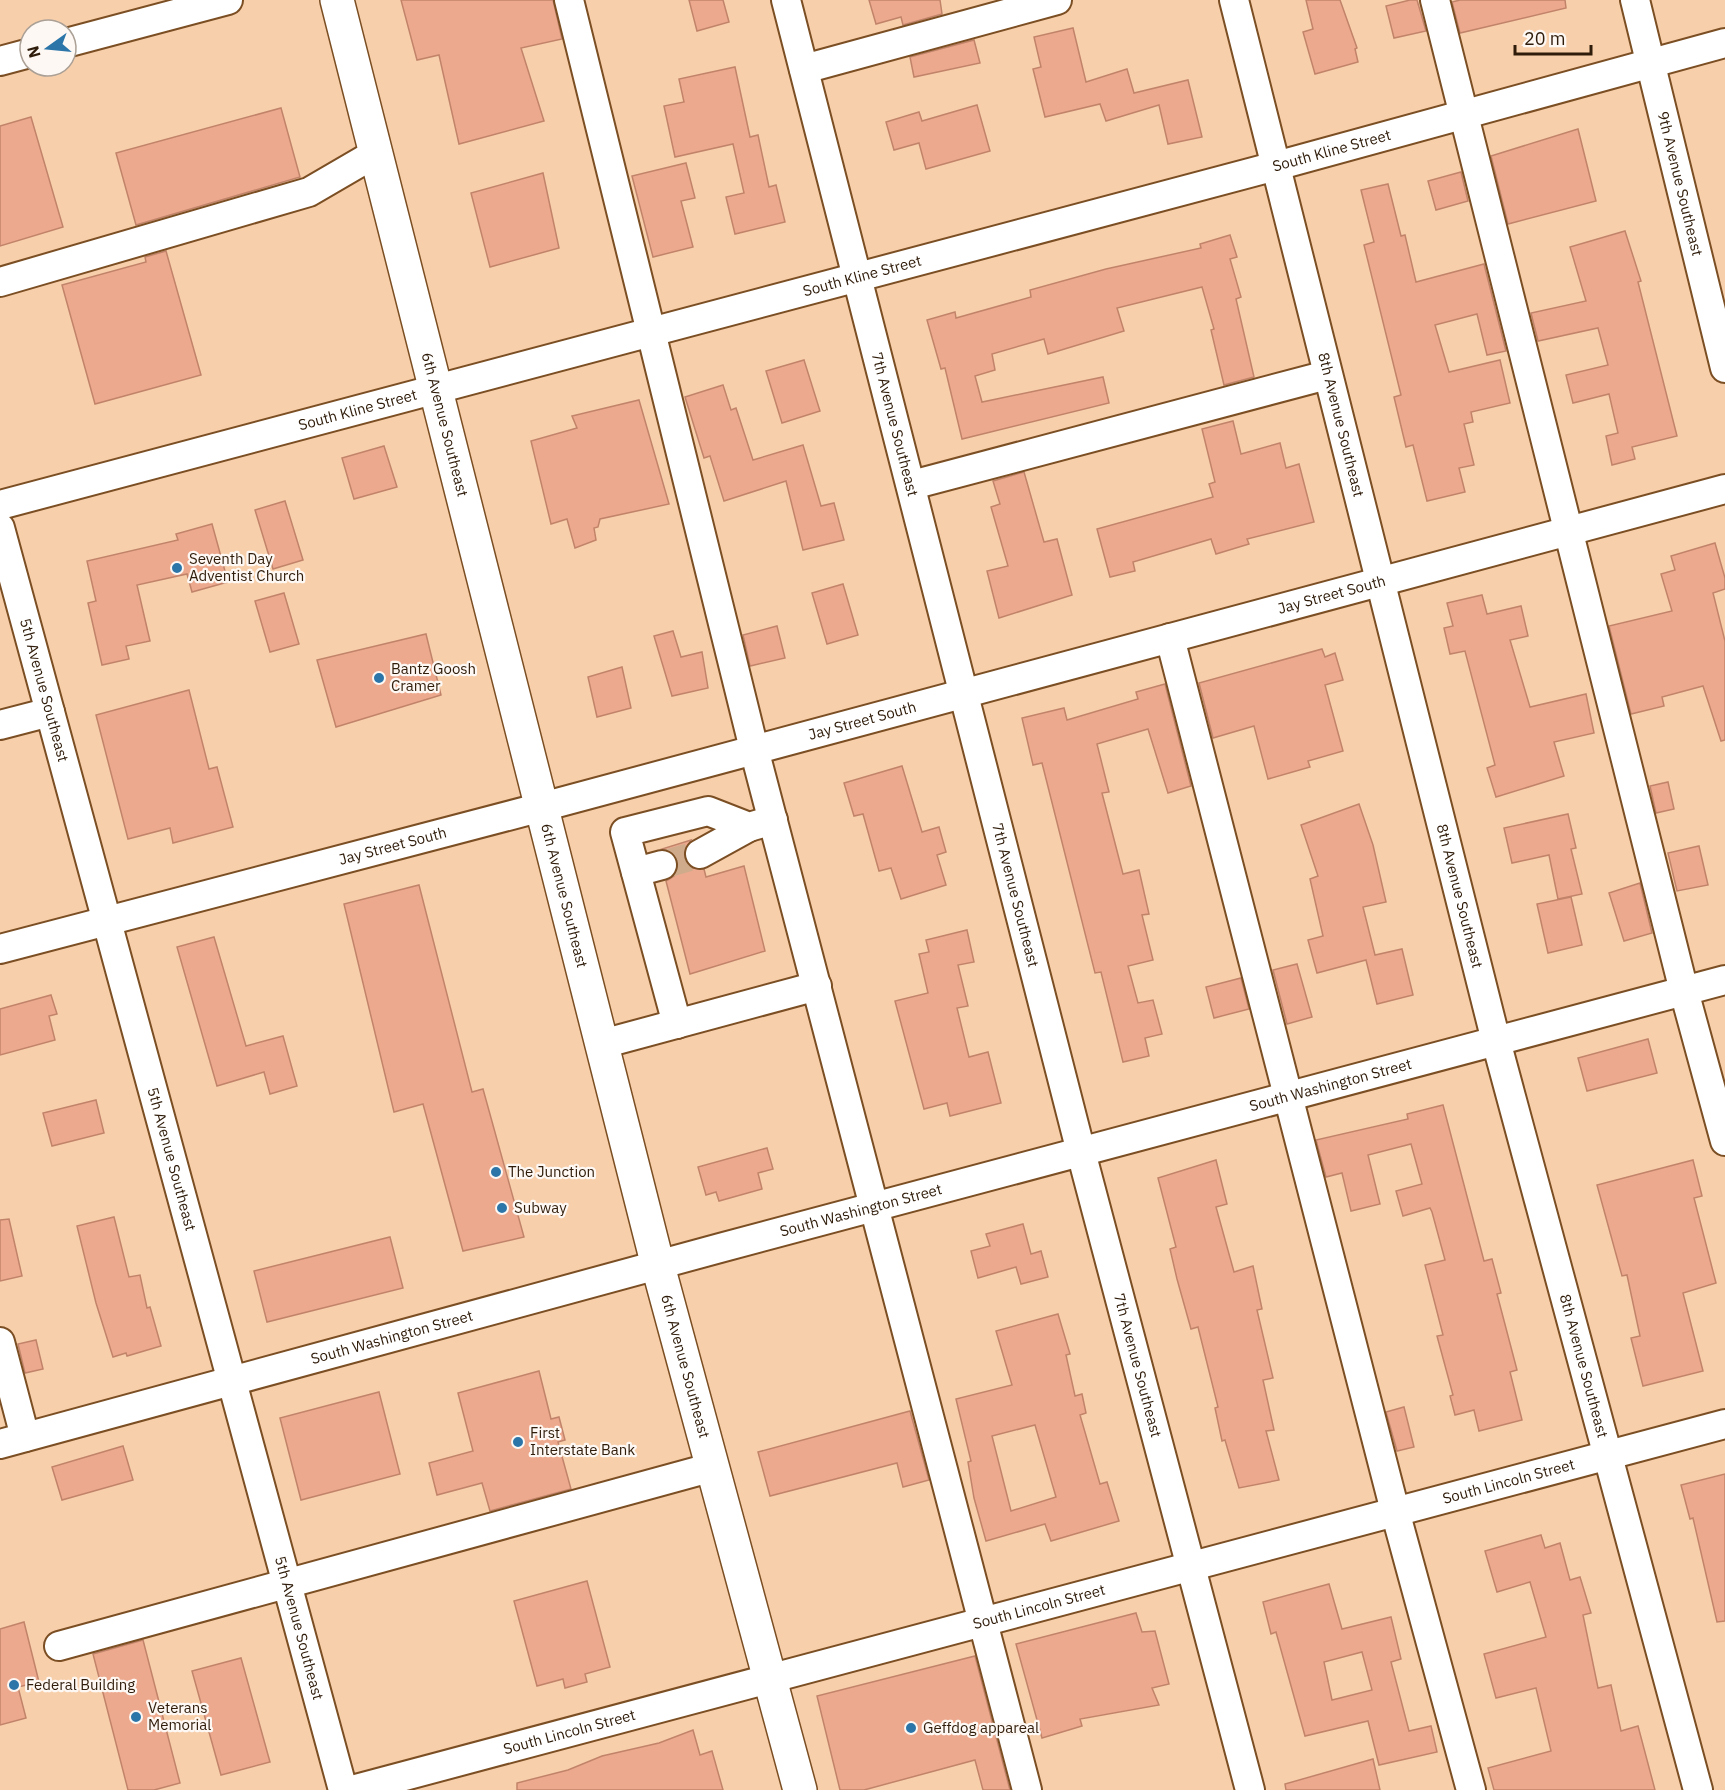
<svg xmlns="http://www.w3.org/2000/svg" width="1725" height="1790" font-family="'IBM Plex Sans',sans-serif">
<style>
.building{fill:#eda98e;stroke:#c1846b;stroke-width:1.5;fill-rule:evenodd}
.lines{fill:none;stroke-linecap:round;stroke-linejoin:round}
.minor-tunnel{stroke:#d0ab8b;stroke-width:28;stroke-dasharray:28 14;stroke-linecap:butt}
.minor-casing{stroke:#7b4f23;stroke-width:32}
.highway-casing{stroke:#7b4f23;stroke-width:36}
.minor{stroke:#fff;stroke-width:28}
.highway{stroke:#fff;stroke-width:33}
.poi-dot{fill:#2b75a9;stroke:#fdf8f3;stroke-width:2}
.labels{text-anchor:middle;stroke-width:4.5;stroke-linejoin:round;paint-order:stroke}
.street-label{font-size:15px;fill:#2f1c0a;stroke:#fdf8f3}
.poi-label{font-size:15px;fill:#2f1c0a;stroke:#fdf8f3;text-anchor:start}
</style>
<rect width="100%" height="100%" fill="#f8cfab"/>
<g class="building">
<polygon points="401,0 553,0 562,39 521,48 544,121 459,144 439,55 417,60"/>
<polygon points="689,0 723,0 729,22 697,31"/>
<polygon points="869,0 940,0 942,14 903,25 901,17 876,24"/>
<polygon points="1306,0 1340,0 1357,48 1355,49 1358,62 1315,74 1303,32 1313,29"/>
<polygon points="1410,0 1417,0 1426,31 1394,38 1386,6"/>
<polygon points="1460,0 1565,0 1566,8 1460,33 1452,2"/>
<polygon points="1073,28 1086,82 1127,69 1134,93 1188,80 1202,137 1168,144 1159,105 1106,121 1100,104 1045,117 1033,69 1041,67 1034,37"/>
<polygon points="974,40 980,63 914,77 910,57"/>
<polygon points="735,67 750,137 758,135 769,187 776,185 785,222 735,234 726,197 744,193 733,144 675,157 664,106 684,102 679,79"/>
<polygon points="977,105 990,151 926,169 919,143 894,150 886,122 919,112 922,121"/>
<polygon points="281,108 300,177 136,225 116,153"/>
<polygon points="31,117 63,227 0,246 0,126"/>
<polygon points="1578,129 1596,201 1508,224 1491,156"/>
<polygon points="686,163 695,198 681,201 693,247 653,257 632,176"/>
<polygon points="1461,172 1468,201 1436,210 1428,181"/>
<polygon points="543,173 559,248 490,267 471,193"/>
<polygon points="1388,184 1401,236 1405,235 1416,282 1484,264 1506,351 1487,355 1477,314 1435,325 1449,372 1500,360 1510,403 1471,412 1473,422 1464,424 1474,465 1459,468 1465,492 1427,501 1413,445 1406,447 1394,397 1401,395 1364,245 1374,242 1361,190"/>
<polygon points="1625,231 1641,281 1638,282 1677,436 1632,447 1635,459 1612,465 1606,436 1618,433 1609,394 1573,403 1566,375 1608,365 1598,328 1538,341 1531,313 1586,301 1570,247"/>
<polygon points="1230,235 1237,257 1230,259 1241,297 1236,299 1254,377 1224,385 1211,330 1214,329 1202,287 1117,308 1124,331 1048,354 1044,339 992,354 995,370 975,376 982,402 1103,377 1109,403 962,439 945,368 941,369 927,320 955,312 956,318 1031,297 1030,290 1106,269 1201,248 1200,244"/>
<polygon points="166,251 201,375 95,404 62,285 146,262 145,257"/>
<polygon points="804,360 820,411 782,423 766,371"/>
<polygon points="723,385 731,410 736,408 753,460 803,445 821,506 834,503 844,540 803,550 786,481 724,501 710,456 704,458 685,397"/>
<polygon points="639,400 669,504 600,519 598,527 594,528 596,540 575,548 567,519 551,524 531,441 577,428 572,416"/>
<polygon points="1233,421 1241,454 1280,443 1286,468 1299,464 1314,522 1247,539 1249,544 1216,554 1211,539 1133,562 1135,571 1110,577 1097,529 1213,497 1209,484 1215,482 1202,429"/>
<polygon points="384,446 397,487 354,499 342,458"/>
<polygon points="1024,472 1044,542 1057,539 1072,595 999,618 987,571 1008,566 991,507 1000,504 993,481"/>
<polygon points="285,501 303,560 273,569 255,510"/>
<polygon points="212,524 228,582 192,592 187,574 137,585 150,641 126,646 129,659 102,665 88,603 96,601 87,561 178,540 176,534"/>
<polygon points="1715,543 1725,578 1725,589 1713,593 1725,641 1725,740 1721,741 1703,686 1662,697 1664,706 1631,714 1609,626 1672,611 1661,574 1675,570 1671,556"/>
<polygon points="843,584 858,635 827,644 812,593"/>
<polygon points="284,593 299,644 270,652 255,601"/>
<polygon points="1482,595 1487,614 1521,606 1528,636 1510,640 1530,707 1586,694 1594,733 1554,742 1564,776 1496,797 1487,768 1495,765 1465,651 1450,654 1444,628 1453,626 1447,603"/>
<polygon points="777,626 785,658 750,666 743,635"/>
<polygon points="673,631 681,657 702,652 708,688 672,696 654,636"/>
<polygon points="426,634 441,695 336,727 317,660"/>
<polygon points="1322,649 1325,657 1335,653 1343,680 1325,685 1343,751 1308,761 1310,767 1268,779 1254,726 1213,738 1199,683"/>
<polygon points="622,667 631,708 597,717 588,677"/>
<polygon points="1165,684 1191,786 1168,793 1148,729 1097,744 1109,792 1102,793 1123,874 1139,870 1149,914 1142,915 1153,960 1128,966 1138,1003 1153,1000 1162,1034 1145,1038 1149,1056 1123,1062 1101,972 1095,973 1042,763 1033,765 1022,718 1064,708 1067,720 1138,699 1136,692"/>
<polygon points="189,690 209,769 217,767 233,827 173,843 170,828 128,839 96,715"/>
<polygon points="902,766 922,832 939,827 946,852 937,855 946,885 901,899 891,868 879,871 863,814 854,816 844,783"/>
<polygon points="1668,782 1674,809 1656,813 1650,786"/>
<polygon points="1359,804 1373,845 1386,902 1363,907 1375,955 1402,949 1413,995 1377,1004 1366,960 1317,973 1308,940 1323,936 1310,879 1318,876 1301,825"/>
<polygon points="1568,814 1576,848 1571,849 1582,894 1558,899 1549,855 1512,863 1504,828"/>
<polygon points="691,840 684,853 685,861 692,868 704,869 706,877 744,866 765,951 690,974 666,881 674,876 678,861 673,853 662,849"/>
<polygon points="1699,846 1708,885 1677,891 1668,853"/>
<polygon points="1640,883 1652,933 1624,941 1609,893"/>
<polygon points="419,885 472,1092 483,1089 524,1237 463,1251 423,1104 394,1112 344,904"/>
<polygon points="1571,897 1582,945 1548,953 1537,904"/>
<polygon points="967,930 974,962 958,965 968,1006 957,1008 969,1057 988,1052 1001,1103 950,1116 947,1103 924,1109 895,1001 928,993 919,954 929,952 926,940"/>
<polygon points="214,937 246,1046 283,1036 297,1086 270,1094 264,1072 217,1086 177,947"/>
<polygon points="1297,964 1312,1017 1287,1024 1273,970"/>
<polygon points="1241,978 1249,1009 1214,1018 1206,987"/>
<polygon points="51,995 57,1014 49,1016 55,1040 0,1055 0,1009"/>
<polygon points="1648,1039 1657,1073 1587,1091 1578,1058"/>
<polygon points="96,1100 104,1133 52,1146 43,1113"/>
<polygon points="1443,1105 1484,1261 1492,1259 1501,1293 1497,1294 1517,1370 1510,1372 1522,1420 1479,1431 1474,1410 1455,1415 1450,1396 1453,1395 1437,1336 1443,1335 1425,1265 1445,1260 1432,1212 1430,1208 1403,1216 1396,1191 1422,1184 1411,1144 1368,1155 1380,1204 1351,1211 1342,1173 1326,1177 1316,1140 1408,1119 1407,1114"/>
<polygon points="767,1148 773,1169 758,1173 762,1189 719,1201 716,1192 706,1195 698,1167"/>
<polygon points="1216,1160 1227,1204 1216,1207 1234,1272 1253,1266 1262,1309 1257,1310 1273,1378 1263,1380 1274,1430 1266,1431 1279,1480 1239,1488 1225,1440 1222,1441 1215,1408 1218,1407 1198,1327 1191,1329 1177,1279 1170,1249 1176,1247 1158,1178"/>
<polygon points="1693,1160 1702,1196 1694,1198 1716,1283 1683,1293 1703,1371 1643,1386 1631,1338 1640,1336 1627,1275 1622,1276 1597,1185"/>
<polygon points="114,1217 129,1277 140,1275 147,1308 150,1307 161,1346 127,1356 126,1353 113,1357 96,1303 77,1226"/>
<polygon points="9,1219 22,1276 0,1281 0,1220"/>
<polygon points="1023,1224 1031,1254 1041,1251 1048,1277 1021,1284 1016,1267 978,1278 971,1251 990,1246 986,1234"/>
<polygon points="390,1237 403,1288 267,1322 254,1271"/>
<path d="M1058,1314L1070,1354L1066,1355L1075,1396L1082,1394L1086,1413L1080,1415L1100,1484L1107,1482L1119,1521L1051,1541L1045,1524L986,1541L974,1498L968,1462L971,1461L956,1399L1012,1385L996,1331ZM1035,1425L1056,1497L1011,1511L992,1436Z"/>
<polygon points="36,1340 43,1369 25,1373 18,1344"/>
<polygon points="539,1371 551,1419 559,1417 565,1440 558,1442 571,1489 490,1511 482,1483 437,1495 429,1463 473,1451 458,1393"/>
<polygon points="379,1392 400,1474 301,1500 280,1418"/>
<polygon points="1404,1407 1414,1447 1397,1451 1386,1412"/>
<polygon points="910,1411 929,1480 903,1487 897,1463 770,1496 758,1452"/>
<polygon points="123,1446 133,1480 62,1500 52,1467"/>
<polygon points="1725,1474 1725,1621 1717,1622 1693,1518 1690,1519 1681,1485"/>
<polygon points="1541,1535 1545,1548 1560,1543 1570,1580 1580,1577 1591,1613 1583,1615 1598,1688 1611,1685 1621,1731 1638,1726 1655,1790 1494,1790 1488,1768 1551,1751 1536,1688 1496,1698 1484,1654 1546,1637 1530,1582 1497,1592 1485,1551"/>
<polygon points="587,1581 610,1667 585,1674 587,1682 565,1688 563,1679 537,1686 514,1601"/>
<path d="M1329,1584L1342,1629L1391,1617L1401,1659L1391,1662L1409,1731L1431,1726L1437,1752L1379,1765L1368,1721L1305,1736L1276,1632L1271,1634L1263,1602ZM1362,1652L1372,1690L1332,1700L1324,1662Z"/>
<polygon points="1136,1613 1142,1632 1155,1631 1169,1684 1152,1688 1159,1705 1080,1719 1082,1726 1042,1738 1016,1644"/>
<polygon points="24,1622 39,1682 18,1687 26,1718 0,1725 0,1629"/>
<polygon points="143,1640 180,1783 154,1790 128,1790 93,1654"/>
<polygon points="975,1656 1010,1790 983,1790 975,1760 864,1790 840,1790 817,1696"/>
<polygon points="241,1658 270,1762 221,1775 192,1671"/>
<polygon points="693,1730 700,1755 712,1751 723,1790 517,1790 517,1783 568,1770 602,1756 659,1743"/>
<polygon points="1373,1759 1380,1790 1286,1790 1285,1784"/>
</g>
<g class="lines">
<polyline class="minor-tunnel" points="662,865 700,854"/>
<defs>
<g id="minor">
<polyline points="569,0 754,749 1027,1790"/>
<path id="s1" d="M786,0L1081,1152L1250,1790"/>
<path id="s2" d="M1234,0L1496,1041L1698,1790"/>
<polyline points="1435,0 1684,991 1725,1141"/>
<path id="s3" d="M1635,0L1725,368"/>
<polyline points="66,43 228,0"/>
<polyline points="0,61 30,53"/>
<polyline points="804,69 1057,0"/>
<polyline points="0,282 309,192 376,153"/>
<polyline points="912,485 1327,375"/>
<path id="s4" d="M0,505L1276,166L1725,43"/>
<path id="s5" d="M0,528L343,1790"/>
<polyline points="1170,638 1395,1511 1471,1790"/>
<polyline points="0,725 50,712"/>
<polyline points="700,854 749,827"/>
<polyline points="636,872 662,865"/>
<path id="s6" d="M0,949L542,807L1725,489"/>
<polyline points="677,1024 625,832 708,811 749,827 773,820"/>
<polyline points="602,1044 817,986"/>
<polyline points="0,1342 25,1437"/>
<path id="s7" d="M0,1444L720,1248L1725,980"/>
<polyline points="59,1646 713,1467"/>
<path id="s8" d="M352,1790L1725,1424"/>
</g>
<g id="highway">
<path id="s9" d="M337,0L658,1266L800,1790"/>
</g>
</defs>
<use href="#minor" class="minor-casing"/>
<use href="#highway" class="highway-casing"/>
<use href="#minor" class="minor"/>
<use href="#highway" class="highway"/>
</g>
<g class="poi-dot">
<circle cx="177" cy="568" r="6"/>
<circle cx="379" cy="678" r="6"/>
<circle cx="496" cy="1172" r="6"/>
<circle cx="502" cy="1208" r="6"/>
<circle cx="518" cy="1442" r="6"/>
<circle cx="14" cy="1685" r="6"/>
<circle cx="136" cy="1717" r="6"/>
<circle cx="911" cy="1728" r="6"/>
</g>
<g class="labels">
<g class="street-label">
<text dy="5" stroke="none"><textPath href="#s4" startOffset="1378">South Kline Street</textPath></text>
<text dy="5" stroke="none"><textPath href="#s3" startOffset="189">9th Avenue Southeast</textPath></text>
<text dy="5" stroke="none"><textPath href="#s4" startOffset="892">South Kline Street</textPath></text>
<text dy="5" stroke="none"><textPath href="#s4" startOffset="370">South Kline Street</textPath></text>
<text dy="5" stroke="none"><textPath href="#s9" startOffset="438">6th Avenue Southeast</textPath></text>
<text dy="5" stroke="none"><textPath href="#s1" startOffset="438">7th Avenue Southeast</textPath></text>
<text dy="5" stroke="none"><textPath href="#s2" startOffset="438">8th Avenue Southeast</textPath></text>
<text dy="5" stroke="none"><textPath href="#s6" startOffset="1378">Jay Street South</textPath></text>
<text dy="5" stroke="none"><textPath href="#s5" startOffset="168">5th Avenue Southeast</textPath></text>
<text dy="5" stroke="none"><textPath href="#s6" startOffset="892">Jay Street South</textPath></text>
<text dy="5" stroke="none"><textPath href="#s6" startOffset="406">Jay Street South</textPath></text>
<text dy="5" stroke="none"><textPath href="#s1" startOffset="924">7th Avenue Southeast</textPath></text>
<text dy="5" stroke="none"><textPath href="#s9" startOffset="924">6th Avenue Southeast</textPath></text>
<text dy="5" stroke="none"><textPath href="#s2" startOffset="924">8th Avenue Southeast</textPath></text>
<text dy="5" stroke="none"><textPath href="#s7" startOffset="1378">South Washington Street</textPath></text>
<text dy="5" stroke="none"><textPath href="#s5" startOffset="654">5th Avenue Southeast</textPath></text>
<text dy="5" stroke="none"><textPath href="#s7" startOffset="892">South Washington Street</textPath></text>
<text dy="5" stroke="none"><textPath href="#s7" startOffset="406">South Washington Street</textPath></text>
<text dy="5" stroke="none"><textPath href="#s1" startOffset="1410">7th Avenue Southeast</textPath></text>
<text dy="5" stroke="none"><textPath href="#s2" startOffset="1410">8th Avenue Southeast</textPath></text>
<text dy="5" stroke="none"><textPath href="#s9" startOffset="1410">6th Avenue Southeast</textPath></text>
<text dy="5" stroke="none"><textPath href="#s8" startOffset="1197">South Lincoln Street</textPath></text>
<text dy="5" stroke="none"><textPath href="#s8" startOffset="711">South Lincoln Street</textPath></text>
<text dy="5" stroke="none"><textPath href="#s5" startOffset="1140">5th Avenue Southeast</textPath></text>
<text dy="5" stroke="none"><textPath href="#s8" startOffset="225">South Lincoln Street</textPath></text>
</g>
<g class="poi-label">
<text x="189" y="564">Seventh Day<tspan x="189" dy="17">Adventist Church</tspan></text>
<text x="391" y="674">Bantz Goosh<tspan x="391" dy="17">Cramer</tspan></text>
<text x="508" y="1177">The Junction</text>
<text x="514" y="1213">Subway</text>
<text x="530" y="1438">First<tspan x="530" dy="17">Interstate Bank</tspan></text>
<text x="26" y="1690">Federal Building</text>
<text x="148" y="1713">Veterans<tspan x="148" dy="17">Memorial</tspan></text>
<text x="923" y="1733">Geffdog appareal</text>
</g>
</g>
<g transform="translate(48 48) rotate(255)"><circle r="28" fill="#fdf8f3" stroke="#aba096" stroke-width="1.5"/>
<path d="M0-4.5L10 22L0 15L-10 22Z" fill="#2b75a9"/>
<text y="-9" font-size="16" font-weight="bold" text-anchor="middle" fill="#2f1c0a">N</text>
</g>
<path d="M1515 45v9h76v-9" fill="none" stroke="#2f1c0a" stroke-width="3"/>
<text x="1524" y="45" font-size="18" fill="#2f1c0a" stroke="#fdf8f3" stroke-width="4.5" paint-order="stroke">20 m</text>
</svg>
